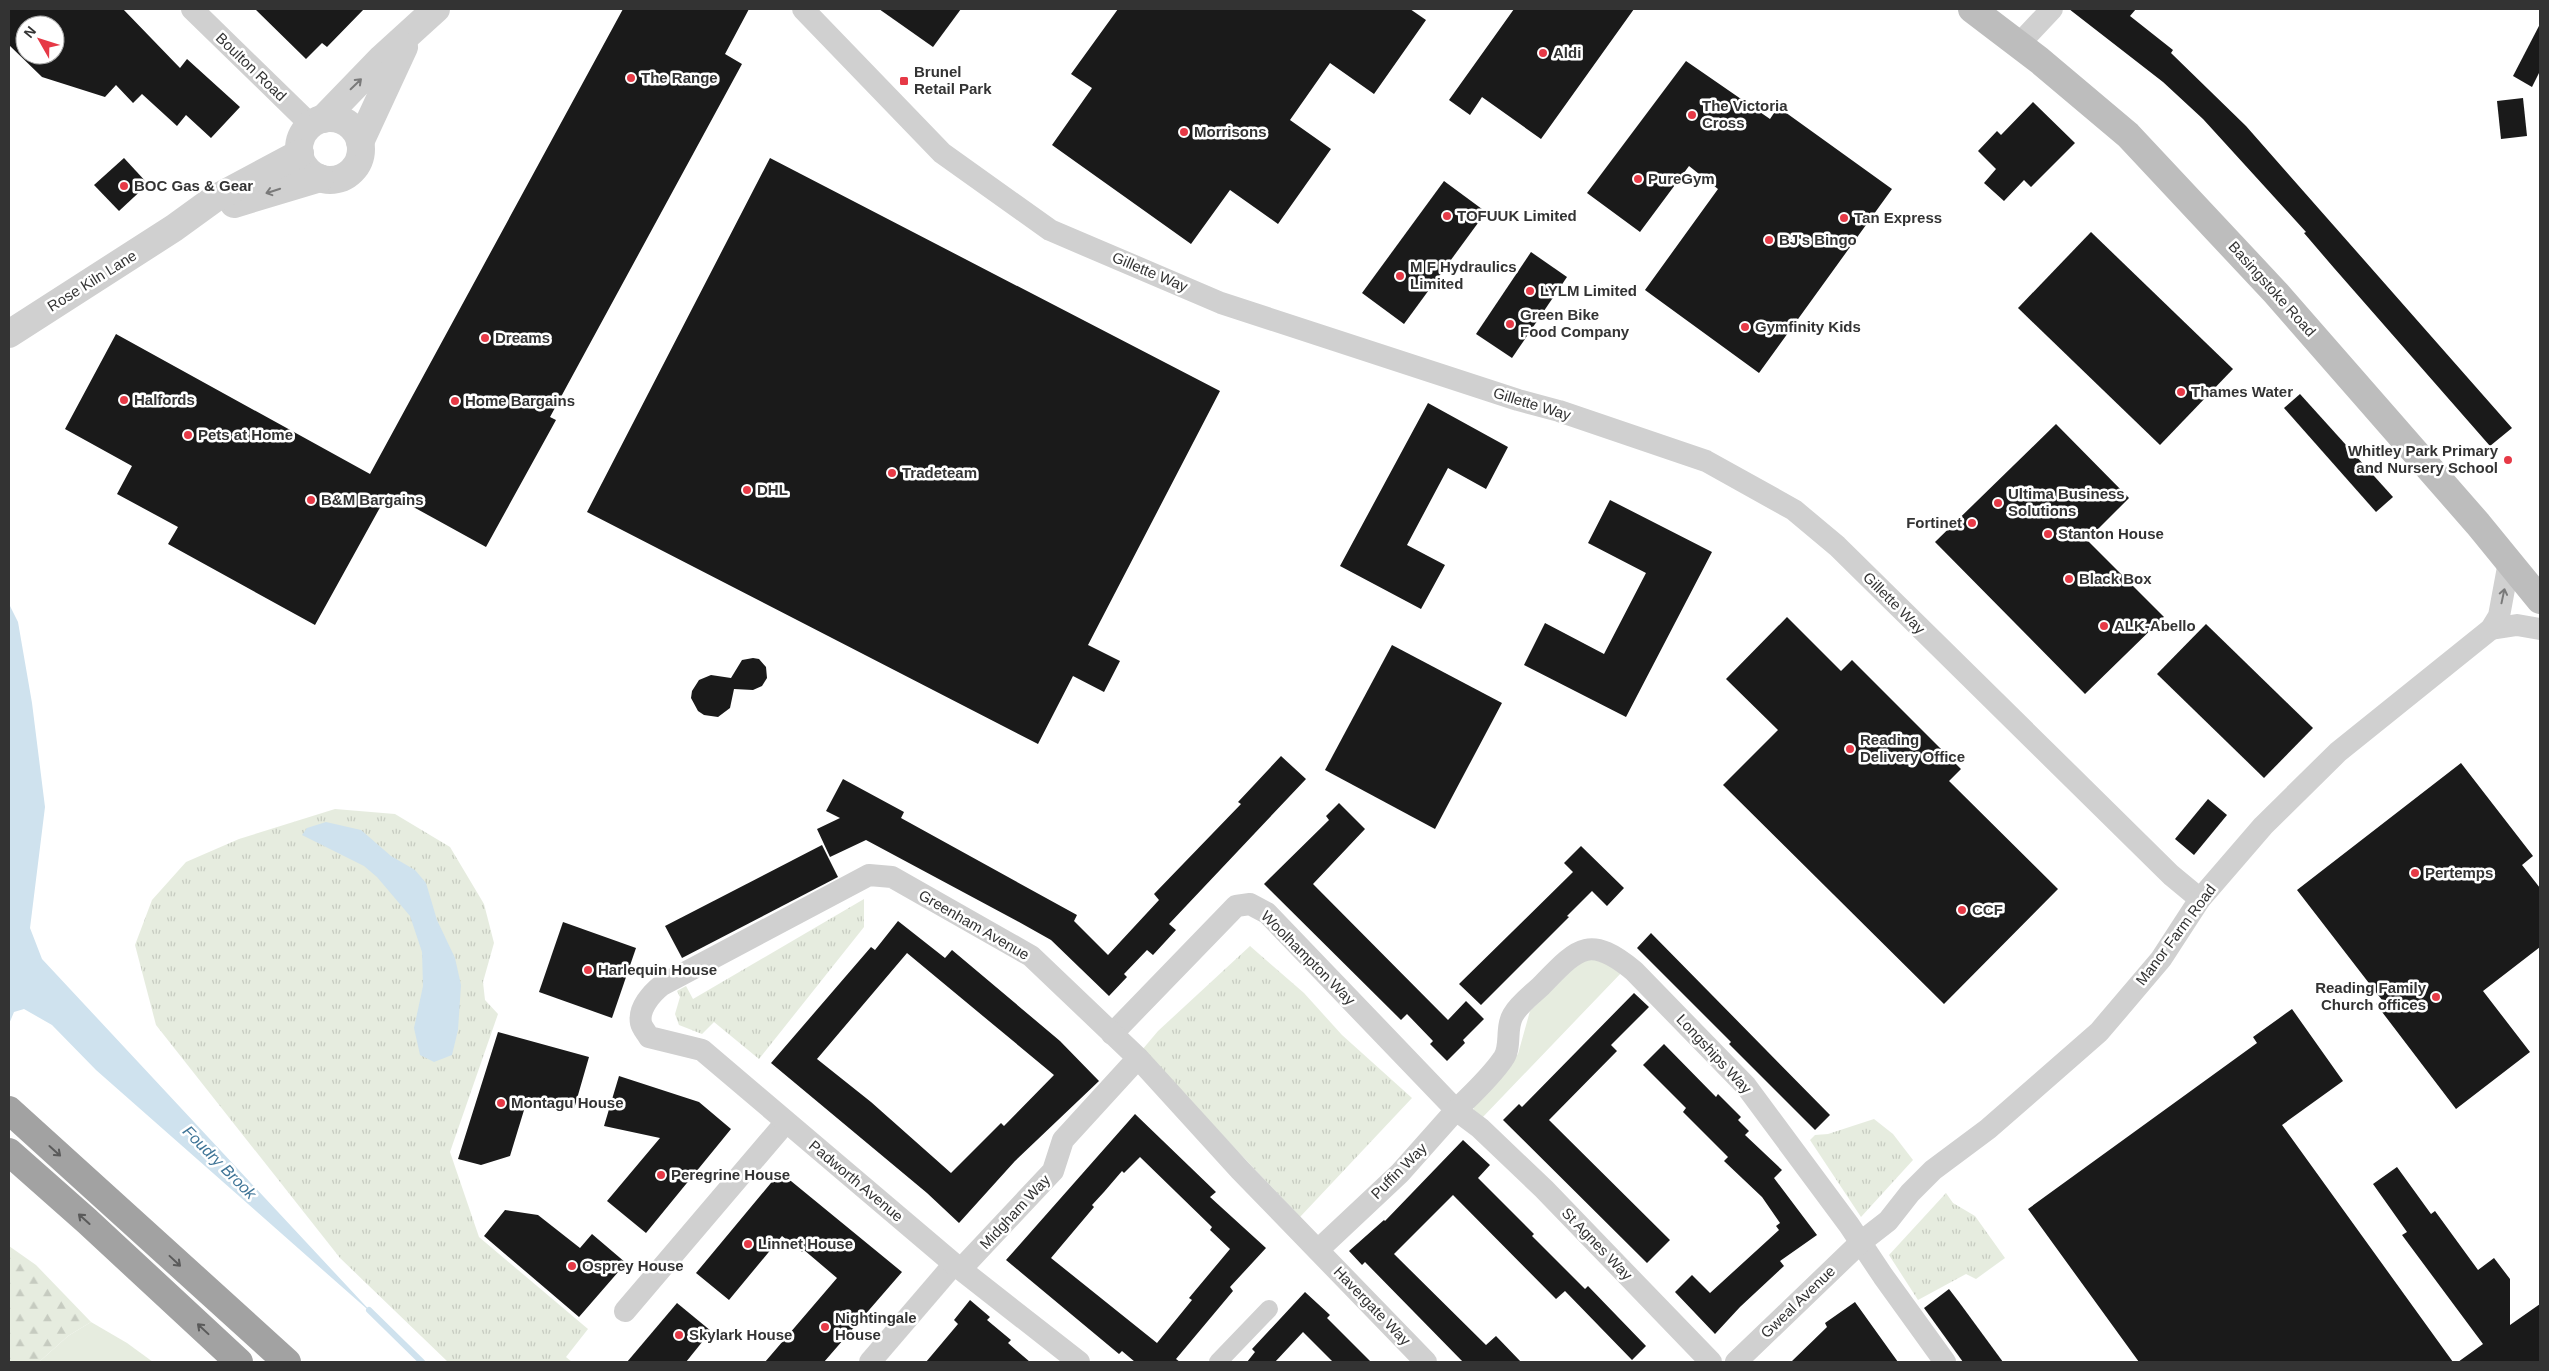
<svg xmlns="http://www.w3.org/2000/svg" width="2549" height="1371" font-family="Helvetica,sans-serif">
<style>
.grass{fill:#e6ecdf}
.forest{fill:url(#forest-firs)}
.park{fill:url(#park-tufts)}
.water{fill:#cfe2ee}
.lines{fill:none;stroke-linecap:round;stroke-linejoin:round}
.stream{stroke:#cfe2ee;stroke-width:6}
.building{fill:#1a1a1a;fill-rule:evenodd}
.pedestrian{stroke:#d0d0d0;stroke-width:18}
.minor{stroke:#d0d0d0;stroke-width:22}
.tertiary{stroke:#d0d0d0;stroke-width:28}
.secondary{stroke:#bdbdbd;stroke-width:28}
.trunk{stroke:#a2a2a2;stroke-width:28}
.oneway{stroke:#7a7a7a}
.oneway2{stroke:#5a5a5a}
.poi-dot{fill:#e63946;stroke:#fff;stroke-width:2}
.labels{text-anchor:middle;stroke-width:5;stroke-linejoin:round;paint-order:stroke}
.poi-label{font-size:15px;font-weight:bold;fill:#333;stroke:#fff;text-anchor:start}
.street-label{font-size:15px;fill:#333;stroke:#fff}
.water-label{font-size:16px;font-style:italic;fill:#3f7597;stroke:#fff}
</style>
<defs>
<pattern id="forest-firs" width="22" height="20" patternUnits="userSpaceOnUse" patternTransform="scale(1.25)"><rect width="22" height="20" fill="#e6ecdf"/><path d="M5 1l3.5 6h-7zM16 11l3.5 6h-7z" fill="#c6cbc0"/></pattern>
<pattern id="park-tufts" width="24" height="20" patternUnits="userSpaceOnUse" patternTransform="scale(1.25)"><rect width="24" height="20" fill="#e6ecdf"/><path d="M3 7l-1-3M5 7V3M7 7l1-3M15 17l-1-3M17 17v-4M19 17l1-3" fill="none" stroke="#c6cbc0"/></pattern>
</defs>
<rect width="100%" height="100%" fill="#fff"/>
<g class="grass">
<polygon points="1609,956 1623,971 1481,1119 1473,1112 1475,1101 1518,1054 1530,1011 1583,959"/>
<polygon points="91,1322 127,1343 153,1362 39,1362 68,1336"/>
</g>
<polygon class="forest" points="9,1246 36,1265 91,1322 68,1336 39,1362 9,1362"/>
<g class="park">
<polygon points="335,809 395,814 450,847 484,904 494,943 483,982 485,1000 498,1014 450,1152 479,1237 588,1329 566,1357 572,1362 448,1362 340,1258 156,1025 135,945 152,900 186,862 239,839"/>
<polygon points="864,899 864,927 759,1059 714,1022 702,1034 679,1025 675,1014 680,997 677,991 686,986 693,999"/>
<polygon points="1250,946 1304,993 1342,1035 1412,1098 1300,1217 1142,1050 1158,1031"/>
<polygon points="1874,1119 1893,1134 1913,1160 1861,1217 1810,1140 1815,1135 1828,1134"/>
<polygon points="1946,1193 1953,1203 1975,1216 2005,1258 1976,1279 1966,1274 1918,1300 1889,1255"/>
</g>
<g class="water">
<polygon points="9,604 18,622 32,703 45,807 30,928 42,959 375,1316 96,1070 52,1025 24,1009 14,1012 9,1024"/>
<polygon points="326,822 361,830 391,856 415,870 426,883 437,920 455,958 461,985 458,1030 452,1055 434,1062 420,1055 414,1028 423,986 422,952 410,916 377,877 364,866 302,835 307,828"/>
</g>
<g class="lines">
<polyline class="stream" points="369,1310 422,1362"/>
</g>
<g class="building">
<path d="M9,9H123L180,68L187,59L240,107L211,138L186,115L177,126L142,94L133,103L116,85L105,97L42,77L9,45ZM25,25H55V55H25Z"/>
<polygon points="255,9 364,9 327,47 322,43 306,59"/>
<polygon points="623,9 749,9 725,54 742,64 550,417 556,420 486,547 388,493 315,625 168,544 178,527 117,494 132,466 65,429 116,334 370,474"/>
<polygon points="879,9 961,9 933,47"/>
<polygon points="1118,9 1410,9 1426,20 1374,94 1330,63 1290,120 1331,149 1278,224 1230,190 1191,244 1052,145 1092,88 1071,74"/>
<polygon points="1514,9 1634,9 1541,139 1482,97 1470,115 1449,100"/>
<polygon points="2069,9 2136,9 2130,16 2173,50 2171,53 2246,126 2512,428 2490,446 2334,268 2304,233 2306,232 2203,119 2163,82"/>
<polygon points="2540,24 2540,71 2532,87 2513,76"/>
<polygon points="1686,61 1770,119 1778,107 1892,189 1759,373 1645,290 1718,189 1689,166 1640,232 1587,193"/>
<polygon points="2523,98 2527,136 2501,139 2497,101"/>
<polygon points="2033,102 2075,143 2031,187 2024,180 2004,201 1984,183 1996,169 1978,151 1997,131 2001,135"/>
<polygon points="124,158 148,184 119,211 94,185"/>
<polygon points="770,158 1220,391 1088,645 1120,661 1104,692 1073,676 1038,744 587,512"/>
<polygon points="1444,181 1486,212 1404,324 1362,293"/>
<polygon points="2091,232 2233,369 2160,445 2018,308"/>
<polygon points="1531,252 1567,277 1512,358 1476,334"/>
<polygon points="2300,394 2393,497 2376,512 2284,408"/>
<polygon points="1428,403 1508,447 1486,489 1448,468 1407,545 1445,565 1421,609 1340,566"/>
<polygon points="2056,424 2129,498 2087,540 2164,617 2085,694 1935,542"/>
<polygon points="1610,500 1712,552 1626,717 1524,665 1545,623 1604,654 1646,573 1588,543"/>
<polygon points="1787,617 1841,671 1852,660 1961,769 1949,781 2058,889 1944,1004 1723,785 1778,730 1726,679"/>
<polygon points="2206,624 2313,728 2264,778 2157,674"/>
<polygon points="1392,645 1502,703 1435,829 1325,770"/>
<polygon points="753,658 759,659 766,667 767,678 762,686 753,690 734,689 730,708 718,717 704,715 698,711 691,698 692,691 699,680 711,675 731,678 742,660"/>
<polygon points="1281,756 1306,779 1169,924 1176,930 1153,955 1147,950 1124,974 1127,977 1109,996 1051,940 1019,922 866,840 830,857 817,829 840,818 826,811 843,779 904,812 901,818 1077,915 1074,921 1108,955 1159,900 1154,894 1241,804 1238,802"/>
<polygon points="2461,763 2533,856 2522,865 2540,888 2540,947 2483,991 2530,1052 2456,1109 2376,1004 2382,1000 2297,890"/>
<polygon points="2208,799 2227,815 2194,855 2175,839"/>
<polygon points="1339,803 1365,829 1313,884 1448,1020 1466,1001 1484,1019 1463,1040 1465,1043 1447,1061 1430,1044 1433,1041 1407,1014 1401,1020 1264,884 1329,820 1326,816"/>
<polygon points="822,845 838,877 682,958 665,926"/>
<polygon points="1581,846 1624,888 1607,906 1592,891 1567,916 1569,917 1481,1005 1459,984 1573,872 1564,863"/>
<path d="M898,921L945,958L952,950L1060,1041L1099,1081L1015,1161L959,1223L927,1193L771,1063L871,947L875,950ZM907,953L1054,1075L1004,1126L1001,1123L951,1173L871,1102L817,1059Z"/>
<polygon points="563,922 636,948 612,1018 539,992"/>
<polygon points="1651,933 1830,1115 1815,1130 1729,1044 1731,1042 1637,948"/>
<polygon points="1634,993 1649,1007 1611,1045 1617,1051 1549,1120 1670,1240 1647,1263 1503,1120 1519,1104 1522,1107"/>
<polygon points="2292,1009 2343,1081 2282,1125 2453,1362 2139,1362 2028,1209 2257,1043 2253,1037"/>
<polygon points="498,1032 589,1057 574,1109 528,1097 510,1156 481,1165 458,1159"/>
<polygon points="1664,1044 1716,1097 1718,1094 1741,1117 1738,1120 1749,1131 1745,1135 1782,1170 1774,1178 1817,1235 1780,1261 1784,1266 1740,1307 1715,1334 1675,1292 1692,1275 1710,1293 1779,1230 1776,1226 1780,1223 1762,1197 1724,1161 1728,1157 1683,1112 1686,1108 1643,1065"/>
<polygon points="619,1076 699,1102 731,1129 646,1233 607,1201 660,1138 604,1126"/>
<path d="M1135,1114L1216,1192L1210,1197L1266,1248L1230,1287L1233,1291L1176,1359L1180,1362H1135L1122,1351L1119,1354L1006,1260ZM1140,1157L1212,1227L1210,1230L1230,1249L1189,1298L1192,1300L1157,1343L1051,1258L1094,1207L1092,1205L1104,1192L1122,1171L1124,1173Z"/>
<polygon points="1463,1140 1490,1165 1478,1178 1534,1234 1532,1236 1585,1289 1588,1286 1646,1346 1632,1360 1565,1291 1556,1299 1453,1195 1394,1254 1486,1345 1496,1336 1521,1362 1463,1362 1365,1262 1362,1265 1349,1251 1384,1220 1385,1221"/>
<polygon points="2397,1167 2431,1214 2435,1211 2478,1270 2494,1258 2510,1279 2510,1325 2540,1304 2540,1362 2458,1362 2483,1344 2402,1235 2407,1232 2373,1184"/>
<polygon points="780,1172 902,1272 824,1362 765,1362 837,1278 804,1250 802,1252 782,1236 729,1300 696,1273"/>
<polygon points="505,1210 538,1215 580,1248 592,1234 626,1263 579,1317 484,1236"/>
<polygon points="1949,1289 1959,1302 2003,1362 1963,1362 1924,1308"/>
<polygon points="1305,1292 1330,1315 1327,1318 1371,1362 1333,1362 1303,1332 1275,1362 1247,1362 1255,1352 1252,1349"/>
<polygon points="970,1300 990,1317 987,1320 1011,1340 1008,1343 1030,1362 926,1362 958,1324 954,1320"/>
<polygon points="1855,1302 1898,1362 1791,1362 1827,1327 1825,1323"/>
<polygon points="677,1303 711,1331 686,1362 627,1362"/>
</g>
<g class="lines">
<polyline class="pedestrian" points="1218,1362 1269,1309"/>
<g class="minor">
<polyline points="192,9 311,125"/>
<polyline points="803,9 942,153 1050,230 1221,303 1518,400 1559,411 1706,461 1794,510 1837,546 2171,875 2200,899"/>
<polyline points="2019,44 2052,9"/>
<polyline points="2491,629 2517,625 2540,629"/>
<path d="M1112,1034L1236,906L1250,904L1267,913L1456,1110C1472,1094 1490,1078 1503,1059C1512,1047 1505,1029 1513,1015C1519,1004 1533,994 1542,985C1578,948 1589,934 1634,971L1746,1086L1849,1225L1883,1276L1945,1362"/>
<polyline points="1318,1250 1400,1173 1456,1110 1480,1128 1544,1189 1711,1362"/>
<polyline points="961,1269 1053,1171 1063,1140 1138,1058"/>
<polyline points="625,1311 786,1122"/>
<polyline points="870,1362 954,1264"/>
<path d="M1079,1362L954,1264L702,1050L649,1037C647,1033 642,1028 641,1023C638,1008 652,993 662,985L869,875L892,877L1031,956L1138,1058L1240,1170L1426,1362"/>
<polyline points="1736,1362 1861,1242 1888,1221 1910,1193 1933,1170 1988,1129 2099,1032 2161,959 2200,899 2263,826 2338,752 2491,629 2499,616 2509,562"/>
</g>
<g class="tertiary">
<circle cx="330" cy="149" r="31"/>
<polyline points="323,119 382,58 436,9"/>
<polyline points="360,142 404,47"/>
<polyline points="234,204 320,178"/>
<polyline points="9,334 174,228 214,199 300,153"/>
</g>
<polyline class="secondary" points="1972,9 2039,60 2128,135 2276,293 2478,524 2540,600"/>
<g class="trunk">
<polyline points="9,1110 287,1362"/>
<polyline points="9,1152 87,1221 239,1362"/>
</g>
</g>
<defs><path id="oneway-shaft" d="M-6 0H5M1.5-3L5.5 0L1.5 3" fill="none" stroke-width="1.6" stroke-linecap="round" stroke-linejoin="round" transform="scale(1.25)"/></defs>
<g class="oneway">
<use href="#oneway-shaft" transform="translate(356 84) rotate(-44)"/>
<use href="#oneway-shaft" transform="translate(273 191) rotate(162)"/>
<use href="#oneway-shaft" transform="translate(2503 596) rotate(-78)"/>
</g>
<g class="oneway2">
<use href="#oneway-shaft" transform="translate(55 1151) rotate(42)"/>
<use href="#oneway-shaft" transform="translate(84 1219) rotate(-138)"/>
<use href="#oneway-shaft" transform="translate(175 1261) rotate(43)"/>
<use href="#oneway-shaft" transform="translate(203 1329) rotate(-137)"/>
</g>
<g class="poi-dot">
<circle cx="1543" cy="53" r="5"/>
<circle cx="631" cy="78" r="5"/>
<rect x="899" y="76" width="10" height="10" rx="2.5"/>
<circle cx="1692" cy="115" r="5"/>
<circle cx="1184" cy="132" r="5"/>
<circle cx="1638" cy="179" r="5"/>
<circle cx="124" cy="186" r="5"/>
<circle cx="1447" cy="216" r="5"/>
<circle cx="1844" cy="218" r="5"/>
<circle cx="1769" cy="240" r="5"/>
<circle cx="1400" cy="276" r="5"/>
<circle cx="1530" cy="291" r="5"/>
<circle cx="1510" cy="324" r="5"/>
<circle cx="1745" cy="327" r="5"/>
<circle cx="485" cy="338" r="5"/>
<circle cx="2181" cy="392" r="5"/>
<circle cx="124" cy="400" r="5"/>
<circle cx="455" cy="401" r="5"/>
<circle cx="188" cy="435" r="5"/>
<circle cx="2508" cy="460" r="5"/>
<circle cx="892" cy="473" r="5"/>
<circle cx="747" cy="490" r="5"/>
<circle cx="311" cy="500" r="5"/>
<circle cx="1998" cy="503" r="5"/>
<circle cx="1972" cy="523" r="5"/>
<circle cx="2048" cy="534" r="5"/>
<circle cx="2069" cy="579" r="5"/>
<circle cx="2104" cy="626" r="5"/>
<circle cx="1850" cy="749" r="5"/>
<circle cx="2415" cy="873" r="5"/>
<circle cx="1962" cy="910" r="5"/>
<circle cx="588" cy="970" r="5"/>
<circle cx="2436" cy="997" r="5"/>
<circle cx="501" cy="1103" r="5"/>
<circle cx="661" cy="1175" r="5"/>
<circle cx="748" cy="1244" r="5"/>
<circle cx="572" cy="1266" r="5"/>
<circle cx="825" cy="1327" r="5"/>
<circle cx="679" cy="1335" r="5"/>
</g>
<g class="labels">
<g class="poi-label">
<text x="1553" y="58">Aldi</text>
<text x="914" y="77">Brunel<tspan x="914" dy="17">Retail Park</tspan></text>
<text x="641" y="83">The Range</text>
<text x="1702" y="111">The Victoria<tspan x="1702" dy="17">Cross</tspan></text>
<text x="1194" y="137">Morrisons</text>
<text x="1648" y="184">PureGym</text>
<text x="134" y="191">BOC Gas &amp; Gear</text>
<text x="1457" y="221">TOFUUK Limited</text>
<text x="1854" y="223">Tan Express</text>
<text x="1779" y="245">BJ's Bingo</text>
<text x="1410" y="272">M F Hydraulics<tspan x="1410" dy="17">Limited</tspan></text>
<text x="1540" y="296">LYLM Limited</text>
<text x="1520" y="320">Green Bike<tspan x="1520" dy="17">Food Company</tspan></text>
<text x="1755" y="332">Gymfinity Kids</text>
<text x="495" y="343">Dreams</text>
<text x="2191" y="397">Thames Water</text>
<text x="134" y="405">Halfords</text>
<text x="465" y="406">Home Bargains</text>
<text x="198" y="440">Pets at Home</text>
<text x="2498" y="456" text-anchor="end">Whitley Park Primary<tspan x="2498" dy="17">and Nursery School</tspan></text>
<text x="902" y="478">Tradeteam</text>
<text x="757" y="495">DHL</text>
<text x="2008" y="499">Ultima Business<tspan x="2008" dy="17">Solutions</tspan></text>
<text x="321" y="505">B&amp;M Bargains</text>
<text x="1962" y="528" text-anchor="end">Fortinet</text>
<text x="2058" y="539">Stanton House</text>
<text x="2079" y="584">Black Box</text>
<text x="2114" y="631">ALK-Abello</text>
<text x="1860" y="745">Reading<tspan x="1860" dy="17">Delivery Office</tspan></text>
<text x="2425" y="878">Pertemps</text>
<text x="1972" y="915">CCF</text>
<text x="598" y="975">Harlequin House</text>
<text x="2426" y="993" text-anchor="end">Reading Family<tspan x="2426" dy="17">Church offices</tspan></text>
<text x="511" y="1108">Montagu House</text>
<text x="671" y="1180">Peregrine House</text>
<text x="758" y="1249">Linnet House</text>
<text x="582" y="1271">Osprey House</text>
<text x="835" y="1323">Nightingale<tspan x="835" dy="17">House</tspan></text>
<text x="689" y="1340">Skylark House</text>
</g>
<g class="street-label">
<text transform="translate(251 67) rotate(44)" y="5">Boulton Road</text>
<text transform="translate(1150 272) rotate(23)" y="5">Gillette Way</text>
<text transform="translate(92 281) rotate(-32)" y="5">Rose Kiln Lane</text>
<text transform="translate(2272 289) rotate(48)" y="5">Basingstoke Road</text>
<text transform="translate(1532 404) rotate(17)" y="5">Gillette Way</text>
<text transform="translate(1894 603) rotate(45)" y="5">Gillette Way</text>
<text transform="translate(974 925) rotate(30)" y="5">Greenham Avenue</text>
<text transform="translate(2176 935) rotate(-53)" y="5">Manor Farm Road</text>
<text transform="translate(1308 958) rotate(45)" y="5">Woolhampton Way</text>
<text transform="translate(1714 1054) rotate(47)" y="5">Longships Way</text>
<text transform="translate(1399 1171) rotate(-45)" y="5">Puffin Way</text>
<text transform="translate(856 1181) rotate(40)" y="5">Padworth Avenue</text>
<text transform="translate(1015 1212) rotate(-47)" y="5">Midgham Way</text>
<text transform="translate(1597 1244) rotate(46)" y="5">St Agnes Way</text>
<text transform="translate(1798 1302) rotate(-44)" y="5">Gweal Avenue</text>
<text transform="translate(1372 1306) rotate(46)" y="5">Havergate Way</text>
</g>
<g class="water-label">
<text transform="translate(220 1162) rotate(45)" y="6">Foudry Brook</text>
</g>
</g>
<rect width="2549" height="1371" fill="none" stroke="#333333" stroke-width="20"/>
<g transform="translate(40 40) rotate(309)"><circle r="24" fill="#ffffff" stroke="#adadad"/>
<path d="M0-4L9 19L0 12L-9 19Z" fill="#e63946"/>
<text y="-8" font-size="14" font-weight="bold" text-anchor="middle" fill="#333333">N</text>
</g>
</svg>
